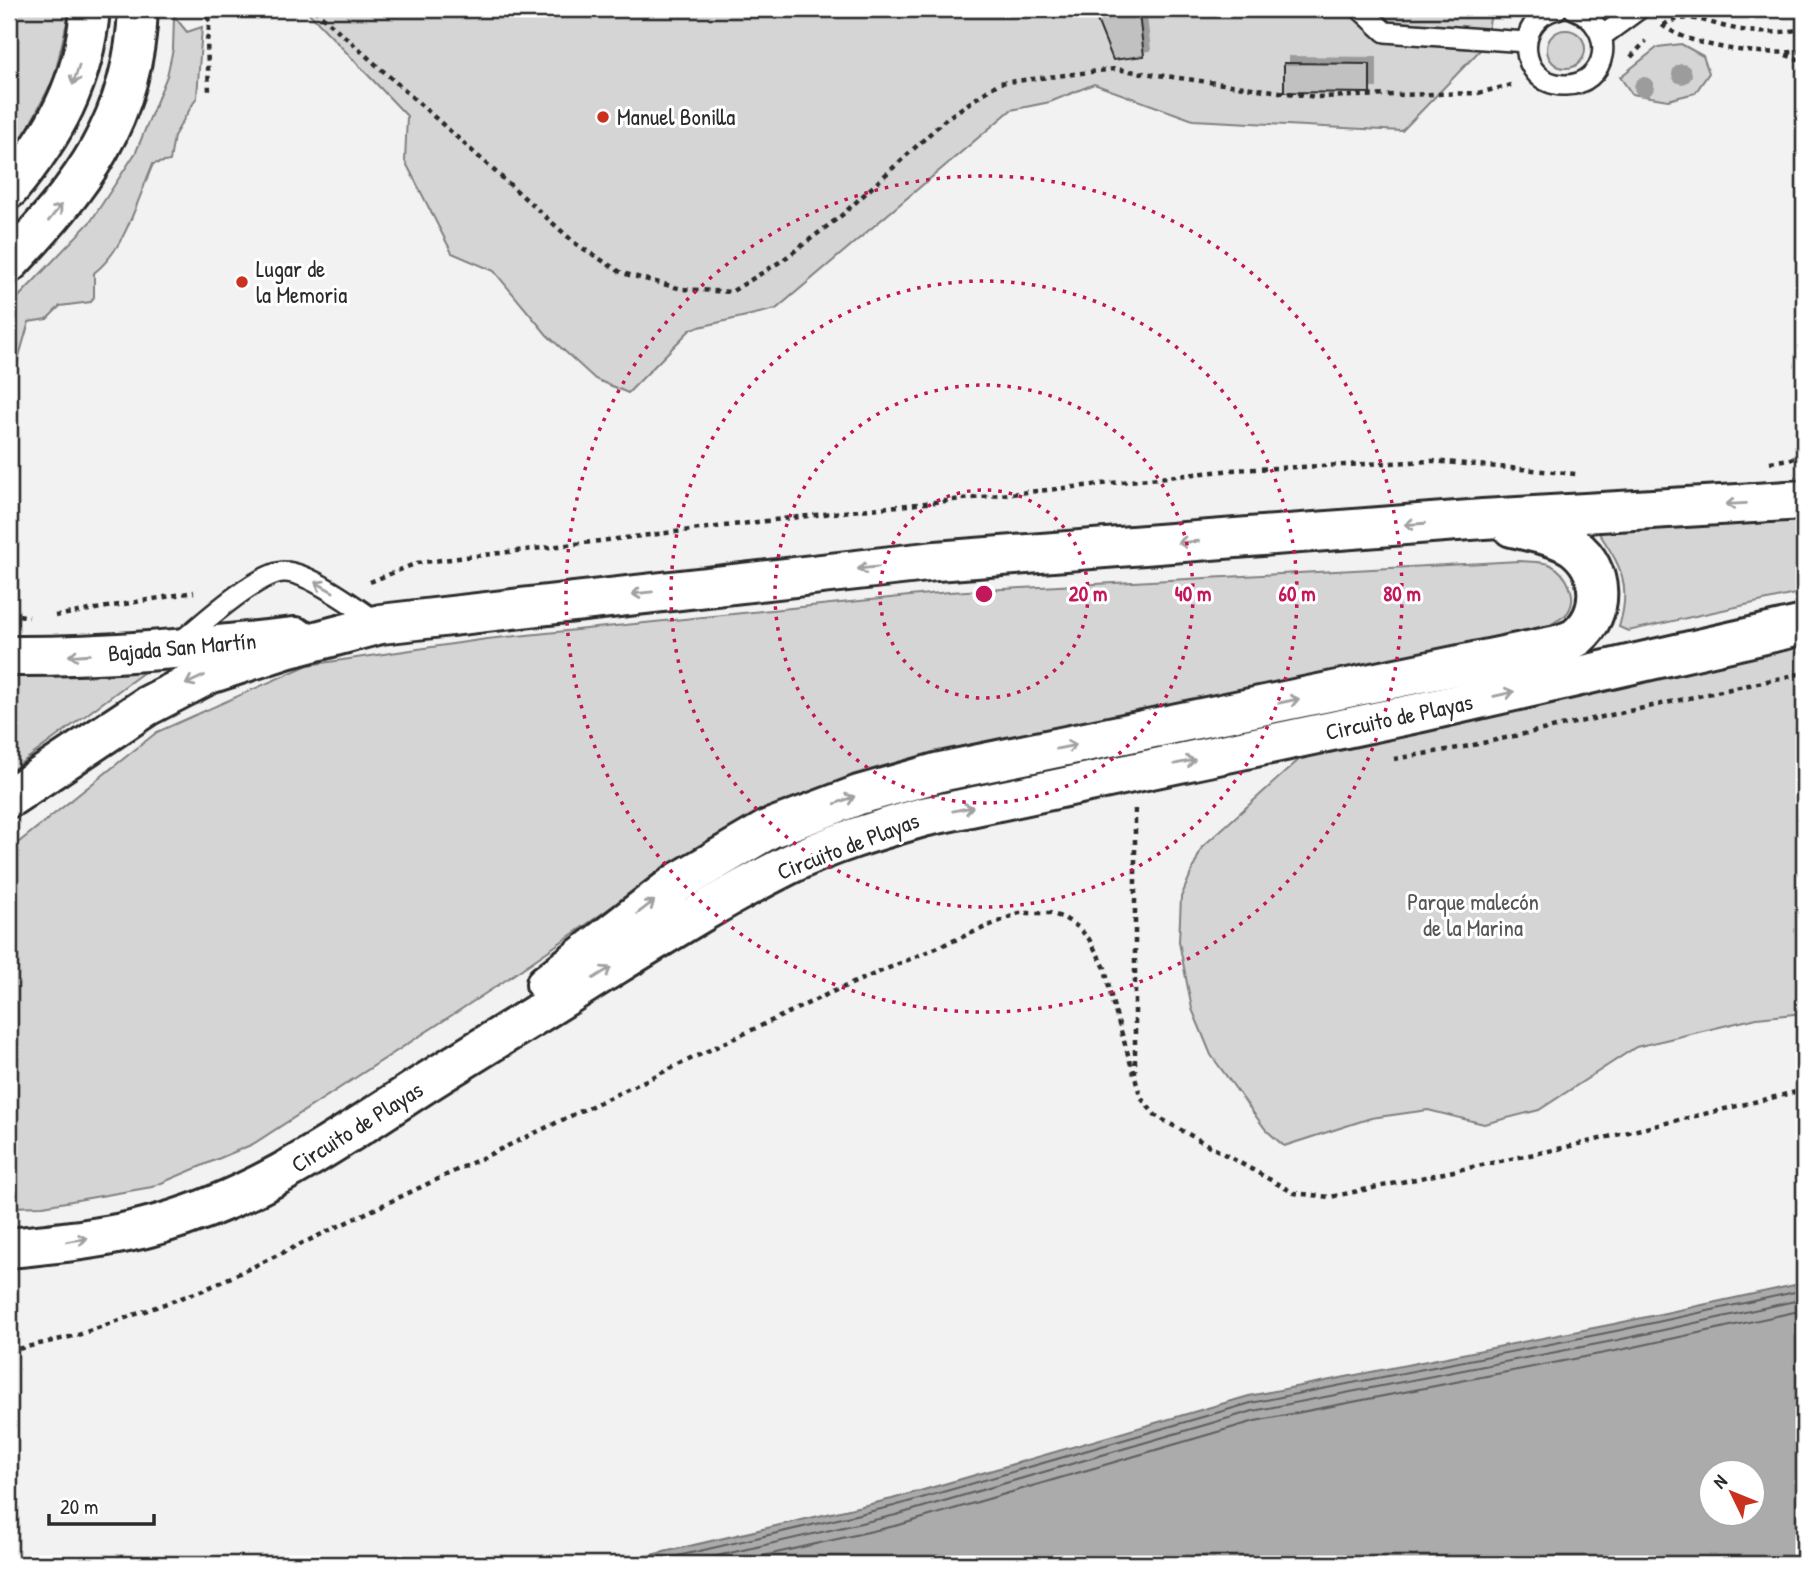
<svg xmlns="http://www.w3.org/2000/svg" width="1813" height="1573" font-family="'Patrick Hand',sans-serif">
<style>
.green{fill:#d5d5d5;stroke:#808080;stroke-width:2}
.water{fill:#ababab;stroke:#787878;stroke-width:2;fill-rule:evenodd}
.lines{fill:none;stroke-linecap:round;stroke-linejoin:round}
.shore{stroke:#5e5e5e;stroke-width:2}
.building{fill:#c1c1c1;stroke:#2b2b2b;stroke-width:2;filter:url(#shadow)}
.service-casing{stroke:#2b2b2b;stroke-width:24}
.secondary-casing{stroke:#2b2b2b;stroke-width:44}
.trunk-casing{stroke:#2b2b2b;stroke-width:44}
.path{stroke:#2b2b2b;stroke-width:4.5;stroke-dasharray:5 5;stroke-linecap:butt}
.service{stroke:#fff;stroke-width:19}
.secondary{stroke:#fff;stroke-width:38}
.trunk{stroke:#fff;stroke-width:38}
.tree{fill:#9c9c9c}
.oneway{stroke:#a0a0a0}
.ring{fill:none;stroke:#c2185b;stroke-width:3.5;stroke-dasharray:3.5 7}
.poi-dot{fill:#c8321e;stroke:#fff;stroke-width:2.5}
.labels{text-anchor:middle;stroke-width:6;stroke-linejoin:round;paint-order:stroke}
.poi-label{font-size:23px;fill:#2b2b2b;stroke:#fff;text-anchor:start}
.street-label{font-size:23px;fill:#2b2b2b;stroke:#fff}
.park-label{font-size:23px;fill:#565656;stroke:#fff}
.centre{fill:#c2185b;stroke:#fff;stroke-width:3.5}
.ring-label{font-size:21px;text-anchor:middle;font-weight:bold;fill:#c2185b;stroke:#fff;stroke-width:6;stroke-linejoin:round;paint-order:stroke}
</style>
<defs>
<filter id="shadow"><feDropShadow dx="6" dy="-6" stdDeviation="0" flood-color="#0004"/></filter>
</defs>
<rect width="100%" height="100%" fill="#f2f2f2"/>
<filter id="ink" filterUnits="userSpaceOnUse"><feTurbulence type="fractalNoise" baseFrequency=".0143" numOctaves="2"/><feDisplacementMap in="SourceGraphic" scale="14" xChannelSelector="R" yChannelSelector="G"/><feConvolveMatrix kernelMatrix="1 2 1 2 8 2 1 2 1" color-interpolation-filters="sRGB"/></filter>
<g filter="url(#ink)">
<g class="green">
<polygon points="14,9 70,9 54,78 25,134 9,154 9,25"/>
<polygon points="305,9 1492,9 1485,45 1402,131 1193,120 1094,84 1050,102 1011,110 776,309 691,329 628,393 595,379 547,335 494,271 452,253 405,161 407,116"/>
<path d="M174,16L187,32L202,27L197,97L174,136L170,161L153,164C137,200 126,248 94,273V297L91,302L60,306L47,319L29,322L17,363L9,368V307L91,221L136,152L167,76L173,49Z"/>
<circle cx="1566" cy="49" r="19"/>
<polygon points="1681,44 1703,56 1709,73 1695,93 1668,100 1632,94 1620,77 1658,47"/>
<path d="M1804,518V592L1628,631L1619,627C1632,584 1621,566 1597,530Z"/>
<path d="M1519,561C1529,562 1543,561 1551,565C1566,573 1579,596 1568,612C1565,617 1556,621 1550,625L1196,700L657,876L500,984L253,1144L152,1187L43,1206L9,1207V850L157,732L308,665L487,639L949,592Z"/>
<polygon points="1804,644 1804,1013 1757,1018 1636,1047 1539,1110 1484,1124 1428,1110 1371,1118 1284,1146 1266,1130 1211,1055 1192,1009 1179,942 1181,897 1202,847 1312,748"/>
<polygon points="163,658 9,772 9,668"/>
</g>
<path class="water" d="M1804,1283V1564H612L892,1499L1249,1396L1614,1324ZM1712,1472H1754V1514H1712Z"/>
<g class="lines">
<g class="shore">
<polyline points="643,1564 894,1506 1251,1403 1616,1331 1804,1290"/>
<polyline points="682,1564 896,1515 1253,1411 1618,1340 1804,1299"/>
<polyline points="728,1564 899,1525 1255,1421 1620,1350 1804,1310"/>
</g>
</g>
<g class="building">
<polygon points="1139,14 1144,56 1113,60 1097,20"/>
<polygon points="1284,63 1370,64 1370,93 1284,92"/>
</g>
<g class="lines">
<defs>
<g id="service">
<polyline points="1360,9 1385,32 1526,42"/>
<path d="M1557,9C1513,20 1518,83 1563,85C1608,87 1619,27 1574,9"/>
<polyline points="1602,36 1639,9"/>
<path d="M178,644C199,626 259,571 285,572C309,572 360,610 380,624"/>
</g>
<g id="secondary">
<path d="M9,189C55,134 84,82 90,9"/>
<path d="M9,263C82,186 134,120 138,9"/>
<path d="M9,656C105,657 201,647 296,637"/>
</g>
<g id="trunk">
<polyline points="9,798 147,706 209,674 286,649 381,624 936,561 1483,519 1804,500"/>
<path d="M546,984L677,883L769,829L859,795L940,772L1557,645C1563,643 1571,641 1577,637C1606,613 1603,569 1574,547C1557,535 1531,532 1512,527"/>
<path d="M9,1248C59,1243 111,1238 160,1224C259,1196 336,1141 421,1086C479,1049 538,1014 596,977C659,938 722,898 788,865C830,844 878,830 923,817L1422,712L1804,625"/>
</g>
</defs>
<use href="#service" class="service-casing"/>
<use href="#secondary" class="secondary-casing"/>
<use href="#trunk" class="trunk-casing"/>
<g class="path">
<polyline points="201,9 210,21 207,41 209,92"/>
<polyline points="314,9 576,244 622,273 682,289 731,292 783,260 842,215 947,118 999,83 1115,69 1316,97 1478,93 1511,85"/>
<path d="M1662,25C1694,49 1765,56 1804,51"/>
<path d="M1663,25C1689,12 1701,21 1727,27C1752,33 1780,35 1804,28"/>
<polyline points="1786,55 1804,61"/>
<polyline points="1631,57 1646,41"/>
<polyline points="1770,462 1804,457"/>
<polyline points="370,582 417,563 824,514 1232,470 1433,461 1576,474"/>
<polyline points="9,613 29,617"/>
<polyline points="55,616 194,592"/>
<polyline points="1394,759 1464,747 1804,673"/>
<polyline points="1135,809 1135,1073"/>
<polyline points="9,1351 78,1335 206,1289 832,992 1019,913 1050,913 1064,918 1078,927 1089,939 1105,968 1112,1001 1141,1098 1156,1116 1294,1193 1330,1197 1558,1149 1804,1090"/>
</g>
<use href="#service" class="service"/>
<use href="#secondary" class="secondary"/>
<use href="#trunk" class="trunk"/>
</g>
<g class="tree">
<circle cx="1682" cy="74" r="10"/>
<circle cx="1644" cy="87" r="10"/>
</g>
<defs><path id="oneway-shaft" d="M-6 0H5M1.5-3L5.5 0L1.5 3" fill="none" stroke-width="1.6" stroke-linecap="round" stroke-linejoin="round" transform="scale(1.75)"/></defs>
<g class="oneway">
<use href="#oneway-shaft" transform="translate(76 75) rotate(108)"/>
<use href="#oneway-shaft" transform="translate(55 213) rotate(-51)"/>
<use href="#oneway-shaft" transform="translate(1736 504) rotate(177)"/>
<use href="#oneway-shaft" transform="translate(1415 524) rotate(176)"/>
<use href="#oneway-shaft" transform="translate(1188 542) rotate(176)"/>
<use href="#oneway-shaft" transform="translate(868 568) rotate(174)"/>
<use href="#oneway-shaft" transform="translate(324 587) rotate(-151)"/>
<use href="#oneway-shaft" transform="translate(642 593) rotate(174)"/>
<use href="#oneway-shaft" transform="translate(79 655) rotate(176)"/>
<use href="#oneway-shaft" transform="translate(195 680) rotate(155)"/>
<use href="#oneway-shaft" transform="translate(1504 694) rotate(-13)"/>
<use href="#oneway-shaft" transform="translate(1289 701) rotate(-12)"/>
<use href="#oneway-shaft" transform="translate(1066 747) rotate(-11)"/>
<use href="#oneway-shaft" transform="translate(1185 762) rotate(-12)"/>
<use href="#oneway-shaft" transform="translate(845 800) rotate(-21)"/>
<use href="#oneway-shaft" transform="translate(963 809) rotate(-12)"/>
<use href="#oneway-shaft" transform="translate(646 907) rotate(-37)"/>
<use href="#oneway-shaft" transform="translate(602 973) rotate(-32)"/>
<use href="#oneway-shaft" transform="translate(77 1240) rotate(-9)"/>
</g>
</g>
<g class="ring">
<circle cx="984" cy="594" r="104"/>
<circle cx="984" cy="594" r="209"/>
<circle cx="984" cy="594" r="313"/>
<circle cx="984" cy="594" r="418"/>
</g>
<g class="poi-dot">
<circle cx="603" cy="117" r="7"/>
<circle cx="242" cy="282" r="7"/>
</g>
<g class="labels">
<g class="poi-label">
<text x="617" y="125">Manuel Bonilla</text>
<text x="256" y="277">Lugar de<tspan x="256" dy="26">la Memoria</tspan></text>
</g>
<g class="street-label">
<text transform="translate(182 647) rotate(-5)" y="8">Bajada San Martín</text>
<text transform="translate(1399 717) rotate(-12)" y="8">Circuito de Playas</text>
<text transform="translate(848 846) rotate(-21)" y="8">Circuito de Playas</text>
<text transform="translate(357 1127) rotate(-32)" y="8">Circuito de Playas</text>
</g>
<g class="park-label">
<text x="1473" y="910">Parque malecón<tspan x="1473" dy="26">de la Marina</tspan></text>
</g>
</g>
<circle cx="984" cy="594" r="10" class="centre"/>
<g class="ring-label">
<text x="1088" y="601">20 m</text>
<text x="1193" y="601">40 m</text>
<text x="1297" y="601">60 m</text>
<text x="1402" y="601">80 m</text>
</g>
<rect width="1813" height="1573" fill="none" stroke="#fff" stroke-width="35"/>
<rect x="18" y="18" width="1778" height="1538" fill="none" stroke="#2b2b2b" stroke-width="2.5" filter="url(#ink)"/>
<g transform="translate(1732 1493) rotate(313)"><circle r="33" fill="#ffffff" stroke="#aaaaaa" stroke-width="2"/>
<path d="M0-5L12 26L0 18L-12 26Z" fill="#c8321e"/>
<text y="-10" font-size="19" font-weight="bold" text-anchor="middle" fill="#2b2b2b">N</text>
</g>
<path d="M49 1514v10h105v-10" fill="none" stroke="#2b2b2b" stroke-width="3.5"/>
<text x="60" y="1514" font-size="21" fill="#2b2b2b" stroke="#ffffff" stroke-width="5" paint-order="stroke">20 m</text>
</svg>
